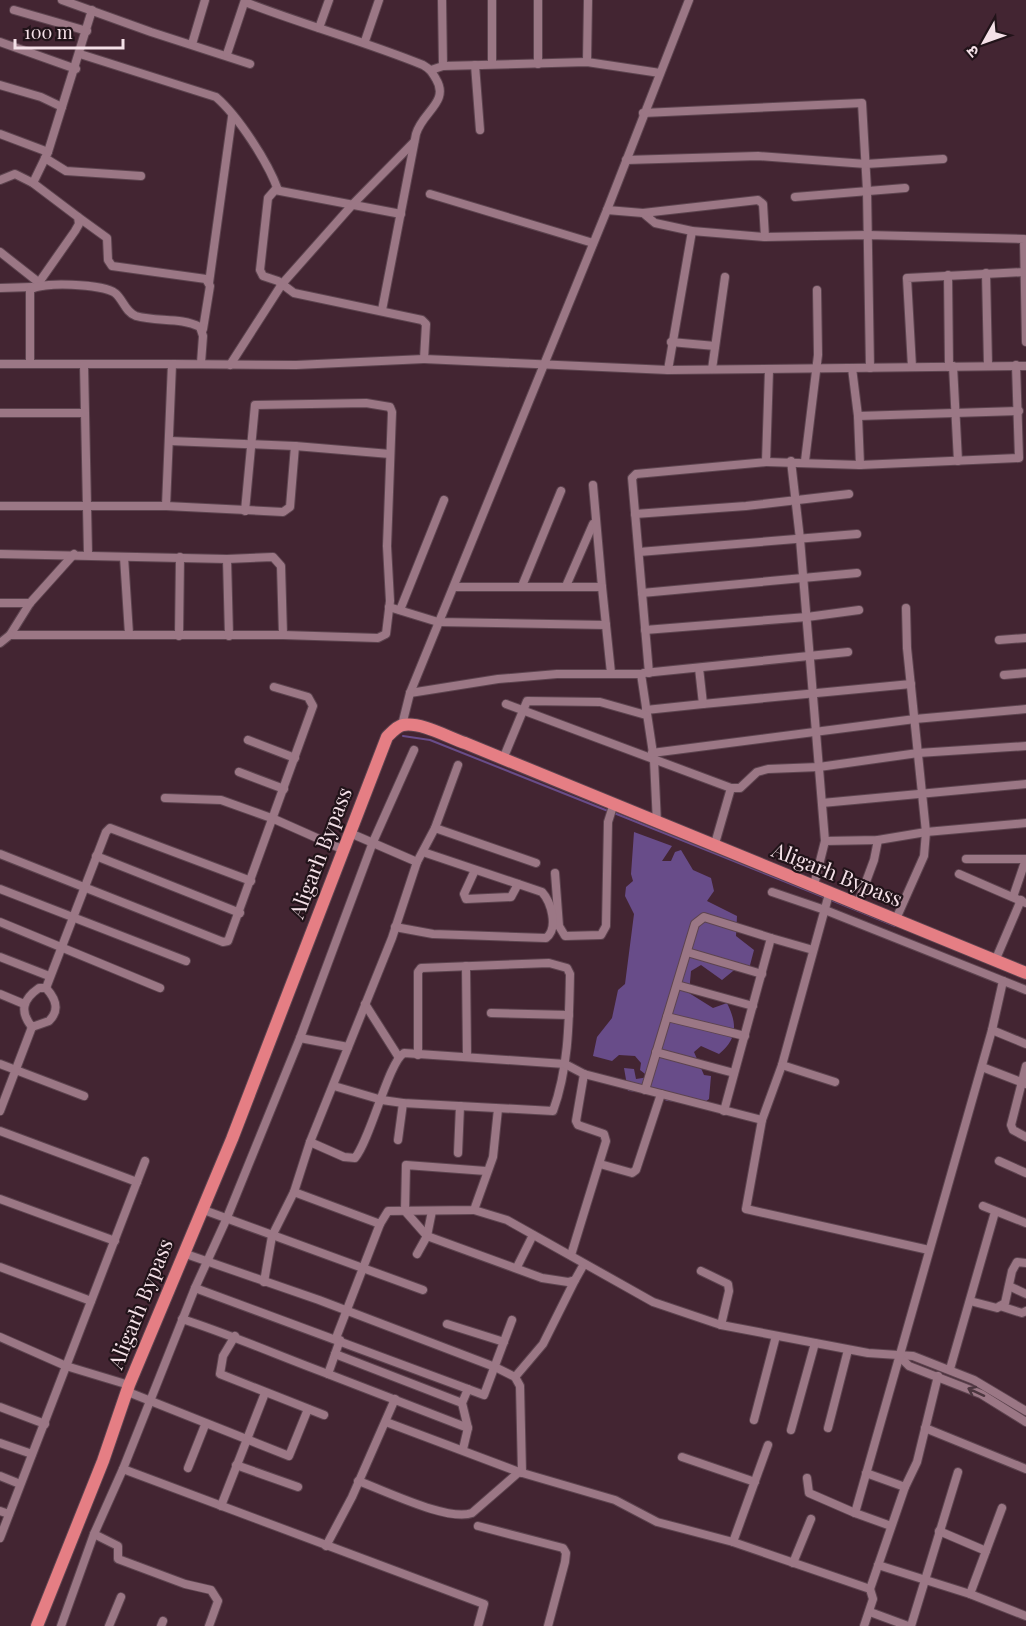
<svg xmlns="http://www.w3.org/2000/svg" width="1026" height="1626" font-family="'Playfair Display','Noto Sans Devanagari',serif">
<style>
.water{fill:#684c89}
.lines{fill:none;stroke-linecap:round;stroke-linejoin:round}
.stream{stroke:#684c89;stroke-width:2}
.minor-casing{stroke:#5d444f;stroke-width:10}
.highway-casing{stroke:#5d444f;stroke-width:14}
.minor{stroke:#9b7785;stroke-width:8}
.highway{stroke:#e57e84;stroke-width:12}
.oneway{stroke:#4c363f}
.labels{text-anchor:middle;stroke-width:4.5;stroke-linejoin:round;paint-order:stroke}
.street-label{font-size:21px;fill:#f4e0e7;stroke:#211319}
</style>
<rect width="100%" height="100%" fill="#432532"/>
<path class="water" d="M634,832L672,846L662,861H671L675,852L681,850L693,870L711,878L714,891L707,901L737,916L736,936L754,950L749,969L733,971L722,980L701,965L691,971L689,993L713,1008L727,1003C737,1023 738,1039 719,1054L701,1046L694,1052L704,1075L711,1076L709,1099L702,1104L667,1101L648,1093L628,1091L624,1068L634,1069L636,1079L649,1077L640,1070L641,1063L635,1056L619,1055L612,1061L593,1056L597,1037L612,1018L618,990L625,984L634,914L625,896L626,887L633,881L631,874Z"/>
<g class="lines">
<g class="stream">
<polyline points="403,736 430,740 608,811"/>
<polyline points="614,813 826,898"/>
<polyline points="831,900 895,926"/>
</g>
<defs>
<g id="minor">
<polyline points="62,0 151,32 250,64"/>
<polyline points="442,0 443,66"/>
<polyline points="538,0 538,64"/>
<path d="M245,2C304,25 364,41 423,65C430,69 432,72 436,79C450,102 422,112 416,134L382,310"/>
<polyline points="14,10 87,31"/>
<polyline points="319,28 329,0"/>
<polyline points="365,41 379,0"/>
<polyline points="0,42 76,69"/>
<polyline points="192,44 205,0"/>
<path d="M80,54L216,97C238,116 268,162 278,190"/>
<polyline points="227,54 245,0"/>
<polyline points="587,62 588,0"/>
<polyline points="492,64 492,0"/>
<polyline points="475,65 480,130"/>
<polyline points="431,70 443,66 587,62 660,73"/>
<polyline points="0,85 41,97 62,107"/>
<polyline points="643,113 862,103 867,190 870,368"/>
<polyline points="0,134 48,152"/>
<polyline points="45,158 66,171 141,176"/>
<polyline points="626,160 758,156 866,164 943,159"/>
<polyline points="0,180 15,174 33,183 78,217 79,224 75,231 40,281"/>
<polyline points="33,183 48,152 92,10"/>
<polyline points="430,194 593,243"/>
<polyline points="795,197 905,188"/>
<polyline points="607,210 643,213 655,223 692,231 765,237 867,235 1024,239 1026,342"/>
<polyline points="643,213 758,200 763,204 765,237"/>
<polyline points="401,214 275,190 268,198 260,270 263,276 278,281 294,293 422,320 426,324 424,359 668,370 1026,366"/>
<polyline points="78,217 107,238 108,260 112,266 206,279 210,286 203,329"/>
<polyline points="0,252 42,285"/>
<polyline points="986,273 988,365"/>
<polyline points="948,275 949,367"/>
<polyline points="209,283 232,117"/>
<polyline points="0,288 32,287"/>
<polyline points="671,342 715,346"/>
<path d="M30,363V290C39,281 104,284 115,293C123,299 125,312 136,316C157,322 181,317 200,327L203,336L201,363"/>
<polyline points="0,364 172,364"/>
<polyline points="84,365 88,554"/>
<polyline points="230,365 282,284 353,204 414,142"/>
<polyline points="953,366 958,461"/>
<polyline points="912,367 907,278 1025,272"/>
<polyline points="852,368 858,416 1019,411"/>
<polyline points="712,369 725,277"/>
<polyline points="668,370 692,231"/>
<polyline points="0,413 84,413"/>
<polyline points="858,416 860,465"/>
<polyline points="170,441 295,446 390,454"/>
<polyline points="295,446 290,507 283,512 166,506 172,364 296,365 424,359"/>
<polyline points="791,461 800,539 825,841 814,885"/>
<polyline points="805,461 818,355 817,290"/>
<polyline points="766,462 860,465 1019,458 1016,365"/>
<polyline points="0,506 166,506"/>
<polyline points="635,514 746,506 849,494"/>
<polyline points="639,552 857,534"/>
<polyline points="0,554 227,559 273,557 281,566 283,635"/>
<polyline points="74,554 30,603 10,635 283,635 378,638 386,634 390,601 387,546 392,412 390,407 366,403 255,405 245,511"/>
<polyline points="124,557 129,634"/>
<polyline points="227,559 229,636"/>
<polyline points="522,586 561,491"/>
<polyline points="566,586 593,524"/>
<polyline points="454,587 602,587 593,485"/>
<polyline points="602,587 611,673"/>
<polyline points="642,593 857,573"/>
<polyline points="0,603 30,603"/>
<polyline points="389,607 438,622 606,625"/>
<polyline points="400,610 444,500"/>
<polyline points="645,630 807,617 859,610"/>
<polyline points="179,636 180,557"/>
<polyline points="999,640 1026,638"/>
<polyline points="0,643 10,635"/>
<polyline points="644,673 848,652"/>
<polyline points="649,673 632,478 636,474 766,462 769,370"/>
<polyline points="1004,675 1026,673"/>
<polyline points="410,693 498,679 557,674 641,674 654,760 657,823"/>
<polyline points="506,704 731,788 740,788 757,772 768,769 819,767 918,753 1026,746"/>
<polyline points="703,704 911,684"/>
<polyline points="646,710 703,704 699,668"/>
<polyline points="402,725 410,693 607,210 689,0"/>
<polyline points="248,740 295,758"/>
<polyline points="652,753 915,719 1026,709"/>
<polyline points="503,759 527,701 600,702 646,715"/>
<polyline points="239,772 284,789"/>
<polyline points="165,798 221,800 274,819 344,850"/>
<polyline points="822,803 1026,784"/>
<polyline points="435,828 536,863"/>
<polyline points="350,833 417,862"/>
<polyline points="825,841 878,840 926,832 1026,823"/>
<polyline points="714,847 731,788"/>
<polyline points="0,854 223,942 228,941 313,706 308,697 274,687"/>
<polyline points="96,856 240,913"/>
<polyline points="966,859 1026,859"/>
<polyline points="475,870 464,894 466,899 511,897 518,884"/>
<polyline points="555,873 559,926 565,936 601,935 606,926 608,822 614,803"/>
<polyline points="959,874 1026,903"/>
<polyline points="0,889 186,961"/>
<polyline points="772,892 825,910 1026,990"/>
<polyline points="829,894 782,1065 762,1120 746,1209 929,1250"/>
<polyline points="1013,897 1026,859"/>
<polyline points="857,906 874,860 878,840"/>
<polyline points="896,919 924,856 926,832 907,648 906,608"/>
<polyline points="0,922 160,988"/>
<path d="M395,927L433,934L546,938C559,928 551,902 542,892L423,852"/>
<polyline points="771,938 813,950"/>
<polyline points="687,952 762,974"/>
<polyline points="0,957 49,976"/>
<polyline points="995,961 1021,900"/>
<polyline points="466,966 467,1056"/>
<polyline points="677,985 753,1006"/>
<path d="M39,988H46C56,999 60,1010 49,1021L32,1027C19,1011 23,999 39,988Z"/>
<polyline points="46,988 106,832 110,828 251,881"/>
<polyline points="0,994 24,1004"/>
<polyline points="365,1004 398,1056"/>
<polyline points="491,1013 569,1015"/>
<polyline points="667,1017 745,1036"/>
<polyline points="992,1030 1026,1044"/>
<polyline points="300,1038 348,1047"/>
<polyline points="656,1052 734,1073"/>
<polyline points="0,1064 84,1096"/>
<polyline points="782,1065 835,1082"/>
<polyline points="1026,1066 1011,1125 1013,1130 1026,1137"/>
<polyline points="982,1067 1026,1084"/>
<path d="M334,1086L382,1100L403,1103L553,1111C569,1067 569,1020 570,974L567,968L549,963L421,968L418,972V1055"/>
<polyline points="645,1090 695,924 704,917 771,938 724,1111"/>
<polyline points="0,1111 32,1027"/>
<polyline points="0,1131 137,1182"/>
<polyline points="398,1140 403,1103"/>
<path d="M310,1142L344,1157L355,1158C371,1138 389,1061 404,1053L565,1064L584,1074L762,1120"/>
<polyline points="458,1153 460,1106"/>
<polyline points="999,1161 1026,1173"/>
<polyline points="600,1164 632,1173 636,1170 661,1094"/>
<polyline points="486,1171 406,1165 405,1211 427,1236 542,1278 568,1282 575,1280 584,1264"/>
<polyline points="294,1192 380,1224 388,1211 474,1210 493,1157 498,1109"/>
<polyline points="0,1199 115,1241"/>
<polyline points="983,1206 1026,1223"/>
<polyline points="201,1209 423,1290"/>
<polyline points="474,1210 507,1220 653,1302 721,1325 868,1353 913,1356 974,1380 1026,1411"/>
<polyline points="183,1253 319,1300 495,1367 515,1377 520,1386 522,1473"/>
<polyline points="417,1254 427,1236 432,1211"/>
<polyline points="571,1255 606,1141 604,1134 578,1125 576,1121 584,1074"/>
<polyline points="0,1267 91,1301"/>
<polyline points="517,1267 533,1235"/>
<polyline points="701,1271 728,1284 729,1291 721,1325"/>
<polyline points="264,1282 272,1236 294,1192 310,1142 392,938 417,862 435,828 458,765"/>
<polyline points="1009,1286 1026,1294"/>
<polyline points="195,1288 484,1395 512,1320"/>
<polyline points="970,1301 997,1308 1005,1303 1012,1271 1017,1262 1026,1263"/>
<polyline points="1000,1306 1022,1313 1026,1311"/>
<path d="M182,1319C232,1335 279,1356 328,1374L340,1340"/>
<polyline points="447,1324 504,1342"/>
<polyline points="235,1336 223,1356 220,1374 324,1415"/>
<polyline points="0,1337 66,1366 129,1385"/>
<polyline points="336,1338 380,1224"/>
<polyline points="335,1354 462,1403"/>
<polyline points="900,1357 909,1366 981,1394 1026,1422"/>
<polyline points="950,1369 995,1212"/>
<polyline points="328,1374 468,1428"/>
<polyline points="515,1377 543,1344 575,1280"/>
<polyline points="128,1392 289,1456 308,1409"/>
<polyline points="0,1407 45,1424"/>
<polyline points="754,1420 776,1336"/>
<polyline points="386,1422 519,1472 615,1500 657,1522 733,1542 870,1589 873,1599 864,1626"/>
<polyline points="828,1428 848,1350"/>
<polyline points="925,1428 1026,1469"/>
<polyline points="791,1430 815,1343"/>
<polyline points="0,1443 32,1454"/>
<polyline points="463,1449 468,1428 462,1403 468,1389"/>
<polyline points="682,1457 755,1482"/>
<polyline points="236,1465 298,1487"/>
<polyline points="188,1468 205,1425"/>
<polyline points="123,1469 484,1604 478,1626"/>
<polyline points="866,1473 905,1487 870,1589"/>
<polyline points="0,1476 20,1484"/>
<polyline points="807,1478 809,1493 855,1513"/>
<path d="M358,1481C384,1490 448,1522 472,1513L519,1472"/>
<polyline points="905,1487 917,1462 938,1376"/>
<polyline points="221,1506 265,1393"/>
<polyline points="0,1511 9,1514"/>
<polyline points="478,1526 563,1548 566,1553 565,1562 548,1626"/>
<polyline points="891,1526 855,1513 992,1030 1003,981"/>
<polyline points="939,1531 986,1551"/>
<polyline points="94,1534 118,1546 118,1559 185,1584 211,1590 218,1601 209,1626"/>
<polyline points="0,1538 145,1161"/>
<polyline points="733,1542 768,1445"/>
<polyline points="326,1546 352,1497 395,1399"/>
<polyline points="793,1563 811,1519"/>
<polyline points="878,1565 970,1594 1026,1616"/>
<polyline points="970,1594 1002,1508"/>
<polyline points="870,1612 908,1626"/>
<polyline points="61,1626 94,1534 123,1469 195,1288 226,1220 300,1038 373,842 414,750"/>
<polyline points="109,1626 121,1597"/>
<polyline points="161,1626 163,1621"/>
<polyline points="911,1626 958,1472"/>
</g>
<path id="highway" d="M37,1626L103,1461L129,1385L232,1139L387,737C391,733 397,726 403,725C422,722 447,737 465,743L1026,973"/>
</defs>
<use href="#minor" class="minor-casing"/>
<use href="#highway" class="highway-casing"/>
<use href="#minor" class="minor"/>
<use href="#highway" class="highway"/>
</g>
<defs><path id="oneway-shaft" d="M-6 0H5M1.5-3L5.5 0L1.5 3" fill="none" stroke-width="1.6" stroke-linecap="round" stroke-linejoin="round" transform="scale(1.5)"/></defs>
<use class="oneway" href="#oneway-shaft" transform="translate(976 1392) rotate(-155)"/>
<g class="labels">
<g class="street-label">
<text transform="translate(321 853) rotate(-69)" y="7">Aligarh Bypass</text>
<text transform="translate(837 875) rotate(22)" y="7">Aligarh Bypass</text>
<text transform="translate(141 1304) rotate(-68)" y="7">Aligarh Bypass</text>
</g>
</g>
<g transform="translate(984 42) rotate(230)" stroke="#211319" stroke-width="4.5" paint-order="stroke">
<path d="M0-4.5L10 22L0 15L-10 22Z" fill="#f4e0e7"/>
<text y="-9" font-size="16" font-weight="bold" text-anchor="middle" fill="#f4e0e7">उ</text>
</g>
<path d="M15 39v9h108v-9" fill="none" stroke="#f4e0e7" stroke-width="3"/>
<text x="24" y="39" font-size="18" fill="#f4e0e7" stroke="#211319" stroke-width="4.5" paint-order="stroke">100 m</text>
</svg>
